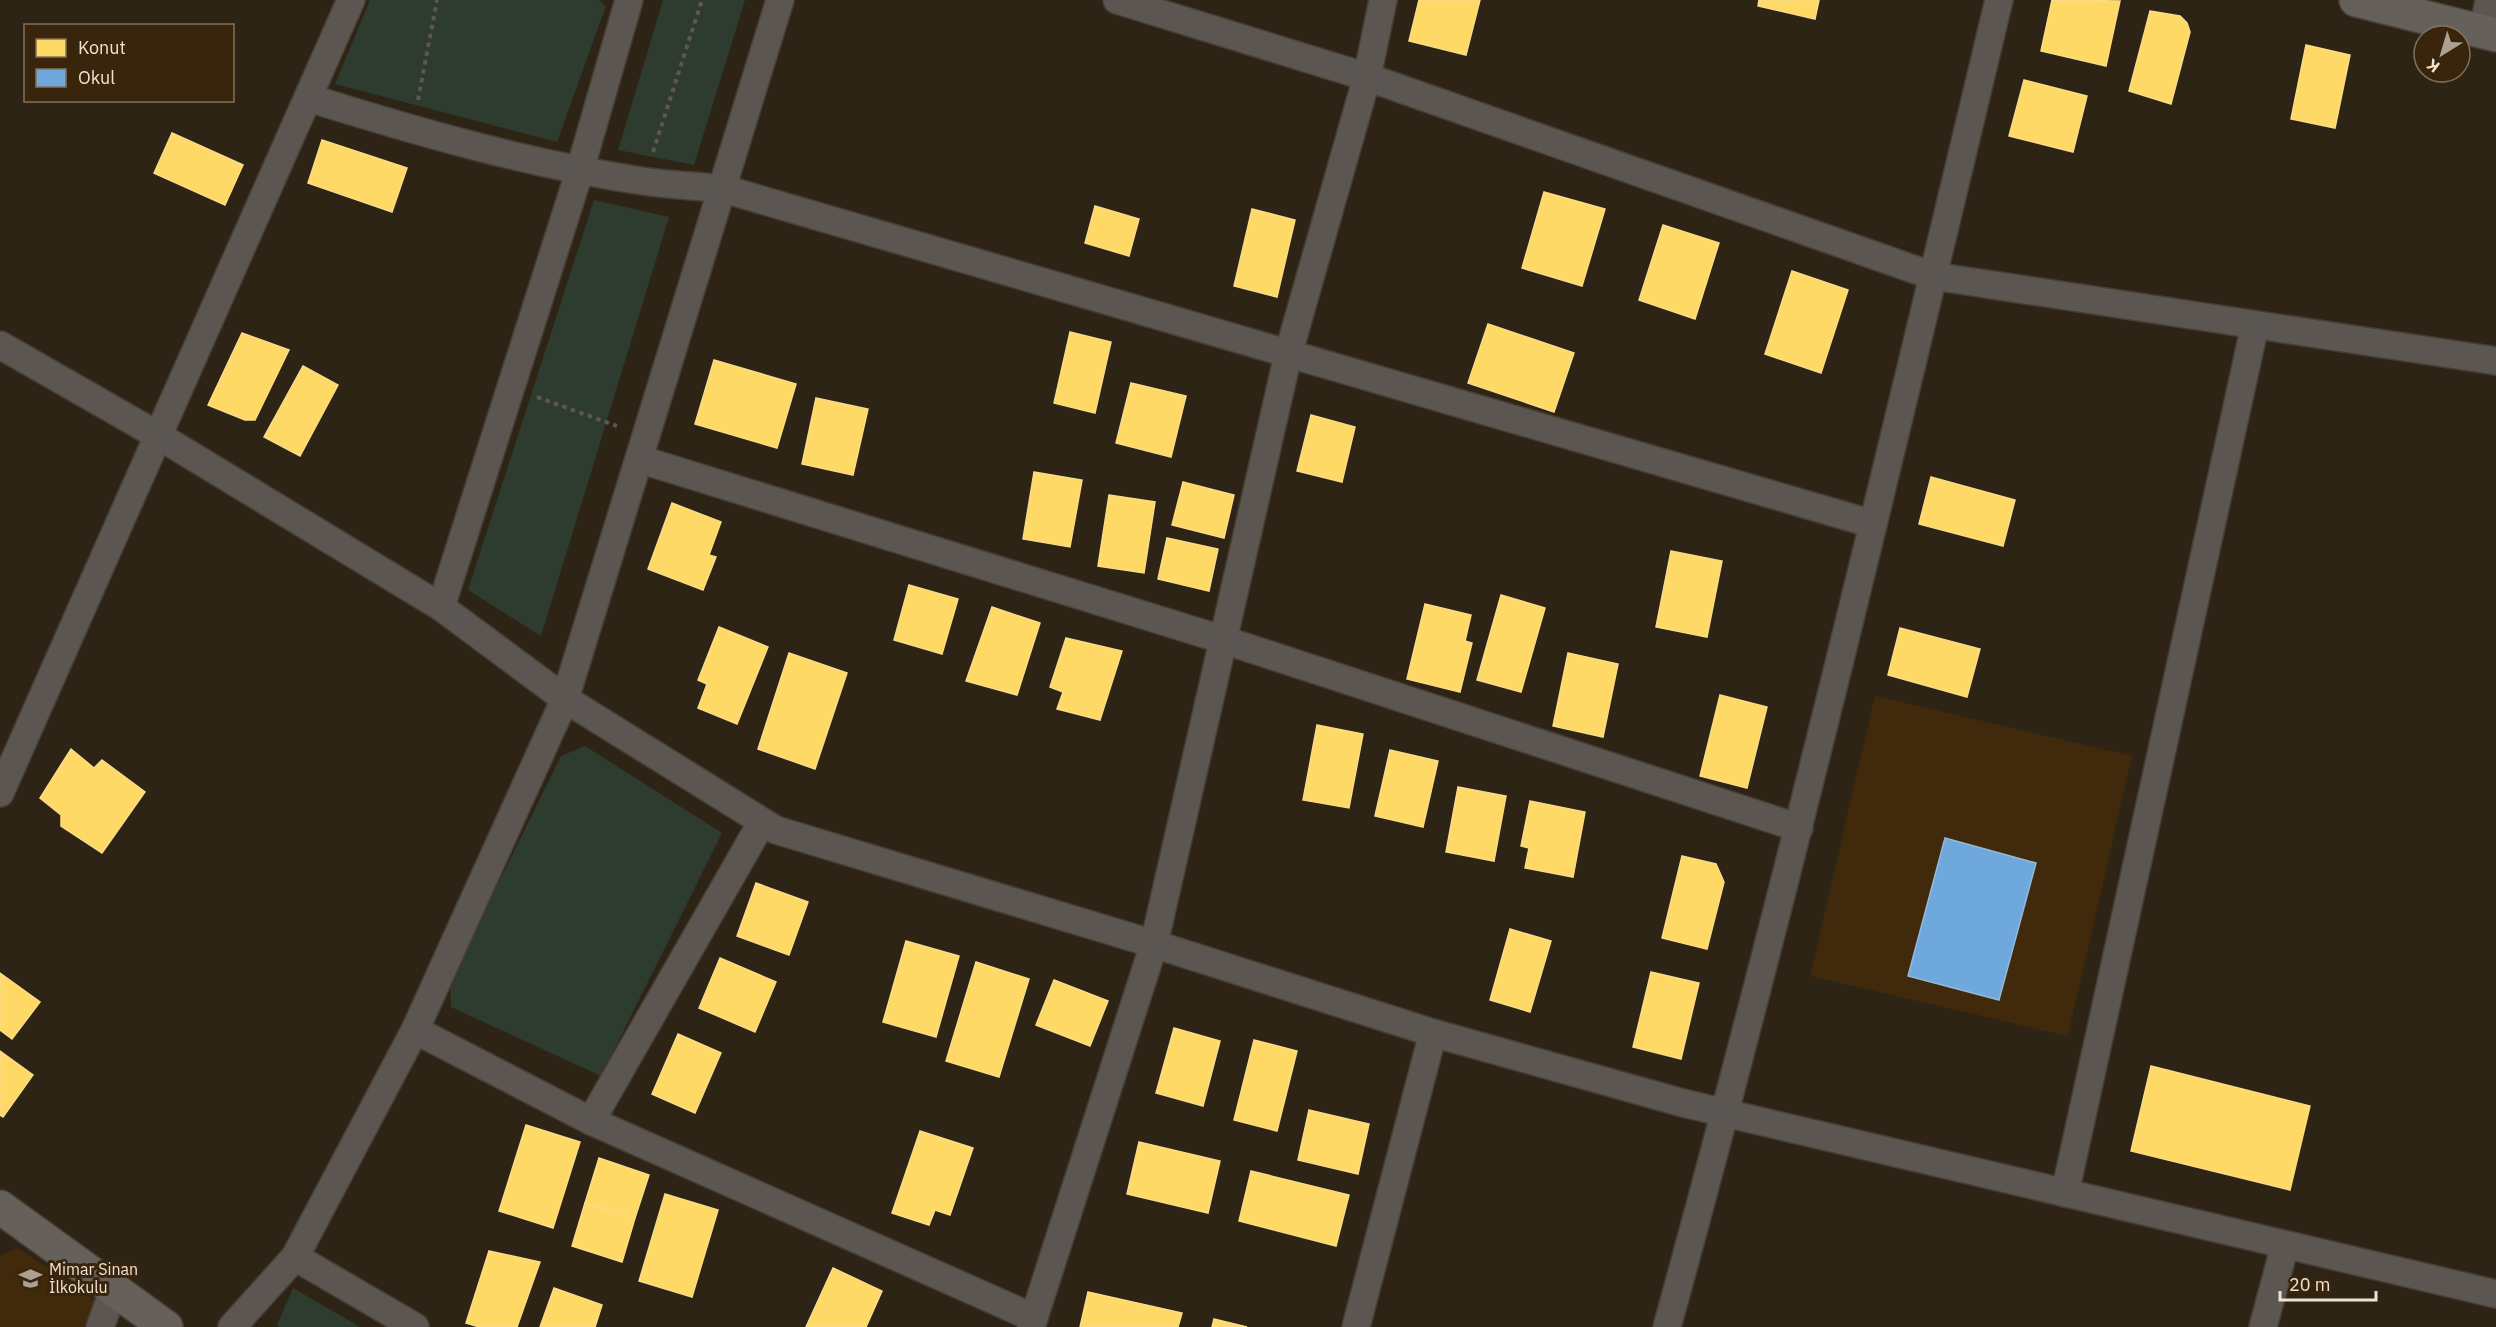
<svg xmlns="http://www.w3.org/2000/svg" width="2496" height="1327" font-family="'IBM Plex Sans',sans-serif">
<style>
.built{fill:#412a0c}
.green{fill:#2d3c2e}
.homes{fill:#ffd966;stroke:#fadc87;stroke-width:1.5}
.schools{fill:#6fa8dc;stroke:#95b9d9;stroke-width:1.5}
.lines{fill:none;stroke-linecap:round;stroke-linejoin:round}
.street-casing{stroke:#473e33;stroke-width:30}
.secondary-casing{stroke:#473e33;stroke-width:36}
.path{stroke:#5d5751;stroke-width:4;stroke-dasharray:4.5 4.5;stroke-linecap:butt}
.street{stroke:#5b5652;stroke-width:27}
.secondary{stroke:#66605b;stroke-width:33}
.labels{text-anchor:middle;stroke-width:6;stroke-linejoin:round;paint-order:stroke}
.poi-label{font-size:16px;fill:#efe2d3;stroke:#39250c;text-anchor:start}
</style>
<rect width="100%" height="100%" fill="#2e2416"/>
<g class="built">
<polygon points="1875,696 2132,756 2068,1036 1810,976"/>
<polygon points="17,1248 97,1301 87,1327 0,1327 0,1256"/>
</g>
<g class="green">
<polygon points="370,0 599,0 606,6 557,142 335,84"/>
<polygon points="663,0 745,0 694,165 618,150"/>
<polygon points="594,200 669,217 541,636 468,590"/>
<polygon points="585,746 722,833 601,1076 451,1007 450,981 561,756"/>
<polygon points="293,1288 360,1327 279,1327 277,1325"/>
</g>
<g class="homes">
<polygon points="1419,0 1480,0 1466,55 1409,41"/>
<polygon points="1759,0 1819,0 1815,19 1758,6"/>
<polygon points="2052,0 2120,1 2106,66 2041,51"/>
<polygon points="2150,11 2180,16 2187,23 2190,32 2171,104 2129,91"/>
<polygon points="2306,45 2350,55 2335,128 2291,119"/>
<polygon points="2024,80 2087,96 2073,152 2009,136"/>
<polygon points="172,133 243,165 225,205 154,173"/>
<polygon points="322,140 407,168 392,212 308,183"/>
<polygon points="1544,192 1605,209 1582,286 1522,268"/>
<polygon points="1095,206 1139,219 1129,256 1085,243"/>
<polygon points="1252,209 1295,220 1277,297 1234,286"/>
<polygon points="1663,225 1719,243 1695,319 1639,300"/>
<polygon points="1792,271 1848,290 1821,373 1765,354"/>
<polygon points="1488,324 1574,353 1554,412 1468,383"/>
<polygon points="1070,332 1111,342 1095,413 1054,403"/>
<polygon points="242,333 289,350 255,420 245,420 208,405"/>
<polygon points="714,360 796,384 777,448 695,424"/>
<polygon points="303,366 338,385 300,456 264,437"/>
<polygon points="1131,383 1186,396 1171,457 1116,443"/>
<polygon points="816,398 868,409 853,475 802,464"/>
<polygon points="1311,415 1355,427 1342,482 1297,471"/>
<polygon points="1034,472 1082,480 1070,547 1023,539"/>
<polygon points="1931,477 2015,500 2003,546 1919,524"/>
<polygon points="1183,482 1234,495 1224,538 1172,525"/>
<polygon points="1109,495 1155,502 1144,573 1098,566"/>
<polygon points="672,503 721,522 709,555 716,557 703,590 648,569"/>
<polygon points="1167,538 1218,549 1209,591 1158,579"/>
<polygon points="1671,551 1722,561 1707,637 1656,627"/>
<polygon points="909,585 958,599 942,654 894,640"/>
<polygon points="1501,595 1545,608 1521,692 1477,680"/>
<polygon points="1425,604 1471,615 1465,641 1472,643 1460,692 1407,679"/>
<polygon points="992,607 1040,623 1017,695 966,681"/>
<polygon points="719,627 768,647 737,724 698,708 707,684 698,680"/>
<polygon points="1900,628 1980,649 1967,697 1888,675"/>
<polygon points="1066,638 1122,651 1100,720 1057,709 1063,692 1050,687"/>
<polygon points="789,653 847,673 815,769 758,749"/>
<polygon points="1568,653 1618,664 1603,737 1553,726"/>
<polygon points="1720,695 1767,707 1747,788 1700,776"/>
<polygon points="1317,725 1363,734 1349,808 1303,800"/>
<polygon points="71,749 94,768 102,760 145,792 102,853 61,826 61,815 40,798"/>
<polygon points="1390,750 1438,761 1423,827 1375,816"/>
<polygon points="1458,787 1506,796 1494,861 1446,852"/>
<polygon points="1530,801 1585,812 1573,877 1525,868 1529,848 1521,846"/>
<polygon points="1682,856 1716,864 1724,882 1707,949 1662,938"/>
<polygon points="756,883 808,902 789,955 737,936"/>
<polygon points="1510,929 1551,941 1530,1012 1490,1000"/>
<polygon points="906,941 959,956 936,1037 883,1022"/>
<polygon points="720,958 776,982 755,1032 699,1008"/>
<polygon points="976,962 1029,979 999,1077 946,1061"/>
<polygon points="1651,972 1699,983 1681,1059 1633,1047"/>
<polygon points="0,973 40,1002 12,1039 0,1030"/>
<polygon points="1054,980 1108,1001 1090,1046 1036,1025"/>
<polygon points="1174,1028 1220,1041 1203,1106 1156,1093"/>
<polygon points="678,1034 721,1053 695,1113 652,1094"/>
<polygon points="1254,1040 1297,1051 1277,1131 1234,1120"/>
<polygon points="0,1051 33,1075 3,1117 0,1115"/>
<polygon points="2151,1066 2310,1106 2290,1190 2131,1151"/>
<polygon points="1309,1110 1369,1124 1358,1174 1298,1160"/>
<polygon points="526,1125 580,1142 553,1228 499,1211"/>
<polygon points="920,1131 973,1148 950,1215 935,1210 929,1225 892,1213"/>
<polygon points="1139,1142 1220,1161 1208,1213 1127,1194"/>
<polygon points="599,1158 649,1175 635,1218 585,1203"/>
<polygon points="1251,1171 1349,1195 1336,1246 1239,1221"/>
<polygon points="665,1194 718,1210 692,1297 639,1281"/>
<polygon points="585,1203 635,1218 622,1262 572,1246"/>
<polygon points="489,1251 540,1262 517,1327 479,1327 466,1323"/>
<polygon points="833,1268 882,1291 866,1327 806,1327"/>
<polygon points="554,1288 602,1305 595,1327 540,1327"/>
<polygon points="1088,1292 1182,1313 1178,1327 1080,1327"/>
<polygon points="1214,1319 1247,1327 1212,1327"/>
</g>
<polygon class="schools" points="1945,838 2036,863 1999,1000 1908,976"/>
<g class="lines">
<defs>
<g id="street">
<polyline points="1117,0 1367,77 1933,276 2496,361"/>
<polyline points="2483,33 2489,0"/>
<path d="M309,98C418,132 529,164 642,181C669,185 697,186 724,189L1873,524"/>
<polyline points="0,345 159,436 441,607 565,699 776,830 1154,944 1433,1033 1683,1103 2496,1294"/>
<polyline points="639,459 1224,640 1799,828"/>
<polyline points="441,607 580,170 629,0"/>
<polyline points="0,793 351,0"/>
<polyline points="415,1030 591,1121 1034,1318"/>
<polyline points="591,1121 762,822"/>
<polyline points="2065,1193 2255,325"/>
<polyline points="295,1257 415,1327"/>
<polyline points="100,1327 114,1289"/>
<polyline points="232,1327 295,1257 415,1030 565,699 780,0"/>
<polyline points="1031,1327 1154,944 1288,355 1367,77 1383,0"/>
<polyline points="1356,1327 1433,1033"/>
<path d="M1667,1327C1788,887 1893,444 1999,0"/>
<polyline points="2263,1327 2285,1245"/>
</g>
<g id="secondary">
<polyline points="2356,0 2496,35"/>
<polyline points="0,1207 166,1327"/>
</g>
</defs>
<use href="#street" class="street-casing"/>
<use href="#secondary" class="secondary-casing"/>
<g class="path">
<polyline points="418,100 437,0"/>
<polyline points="653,152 702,0"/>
<polyline points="537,397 617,426"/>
</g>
<use href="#street" class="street"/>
<use href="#secondary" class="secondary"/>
</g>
<defs>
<symbol id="school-bare" viewBox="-9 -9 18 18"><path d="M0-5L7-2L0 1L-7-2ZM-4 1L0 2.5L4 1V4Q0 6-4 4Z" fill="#aba091" stroke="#39250c" stroke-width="2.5" paint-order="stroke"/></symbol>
</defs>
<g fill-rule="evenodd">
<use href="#school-bare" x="14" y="1262" width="33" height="33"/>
</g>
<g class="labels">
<g class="poi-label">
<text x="49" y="1275">Mimar Sinan<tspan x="49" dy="18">İlkokulu</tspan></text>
</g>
</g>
<rect x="24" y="24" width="210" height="78" fill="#39250c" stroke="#82715c" stroke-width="1.5"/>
<rect x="36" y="39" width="30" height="18" fill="#ffd966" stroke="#82715c" stroke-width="1.5"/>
<text x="78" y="54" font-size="18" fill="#efe2d3">Konut</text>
<rect x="36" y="69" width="30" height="18" fill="#6fa8dc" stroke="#82715c" stroke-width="1.5"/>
<text x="78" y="84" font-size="18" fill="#efe2d3">Okul</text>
<g transform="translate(2442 54) rotate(217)"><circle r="28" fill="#39250c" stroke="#82715c" stroke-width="1.5"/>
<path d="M0-4.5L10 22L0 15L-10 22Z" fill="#aba091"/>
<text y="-9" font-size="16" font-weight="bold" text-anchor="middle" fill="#efe2d3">K</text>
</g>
<path d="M2280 1291v9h96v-9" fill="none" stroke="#efe2d3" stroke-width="3"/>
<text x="2289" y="1291" font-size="18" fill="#efe2d3" stroke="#39250c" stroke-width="4.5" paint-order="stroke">20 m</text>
</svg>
